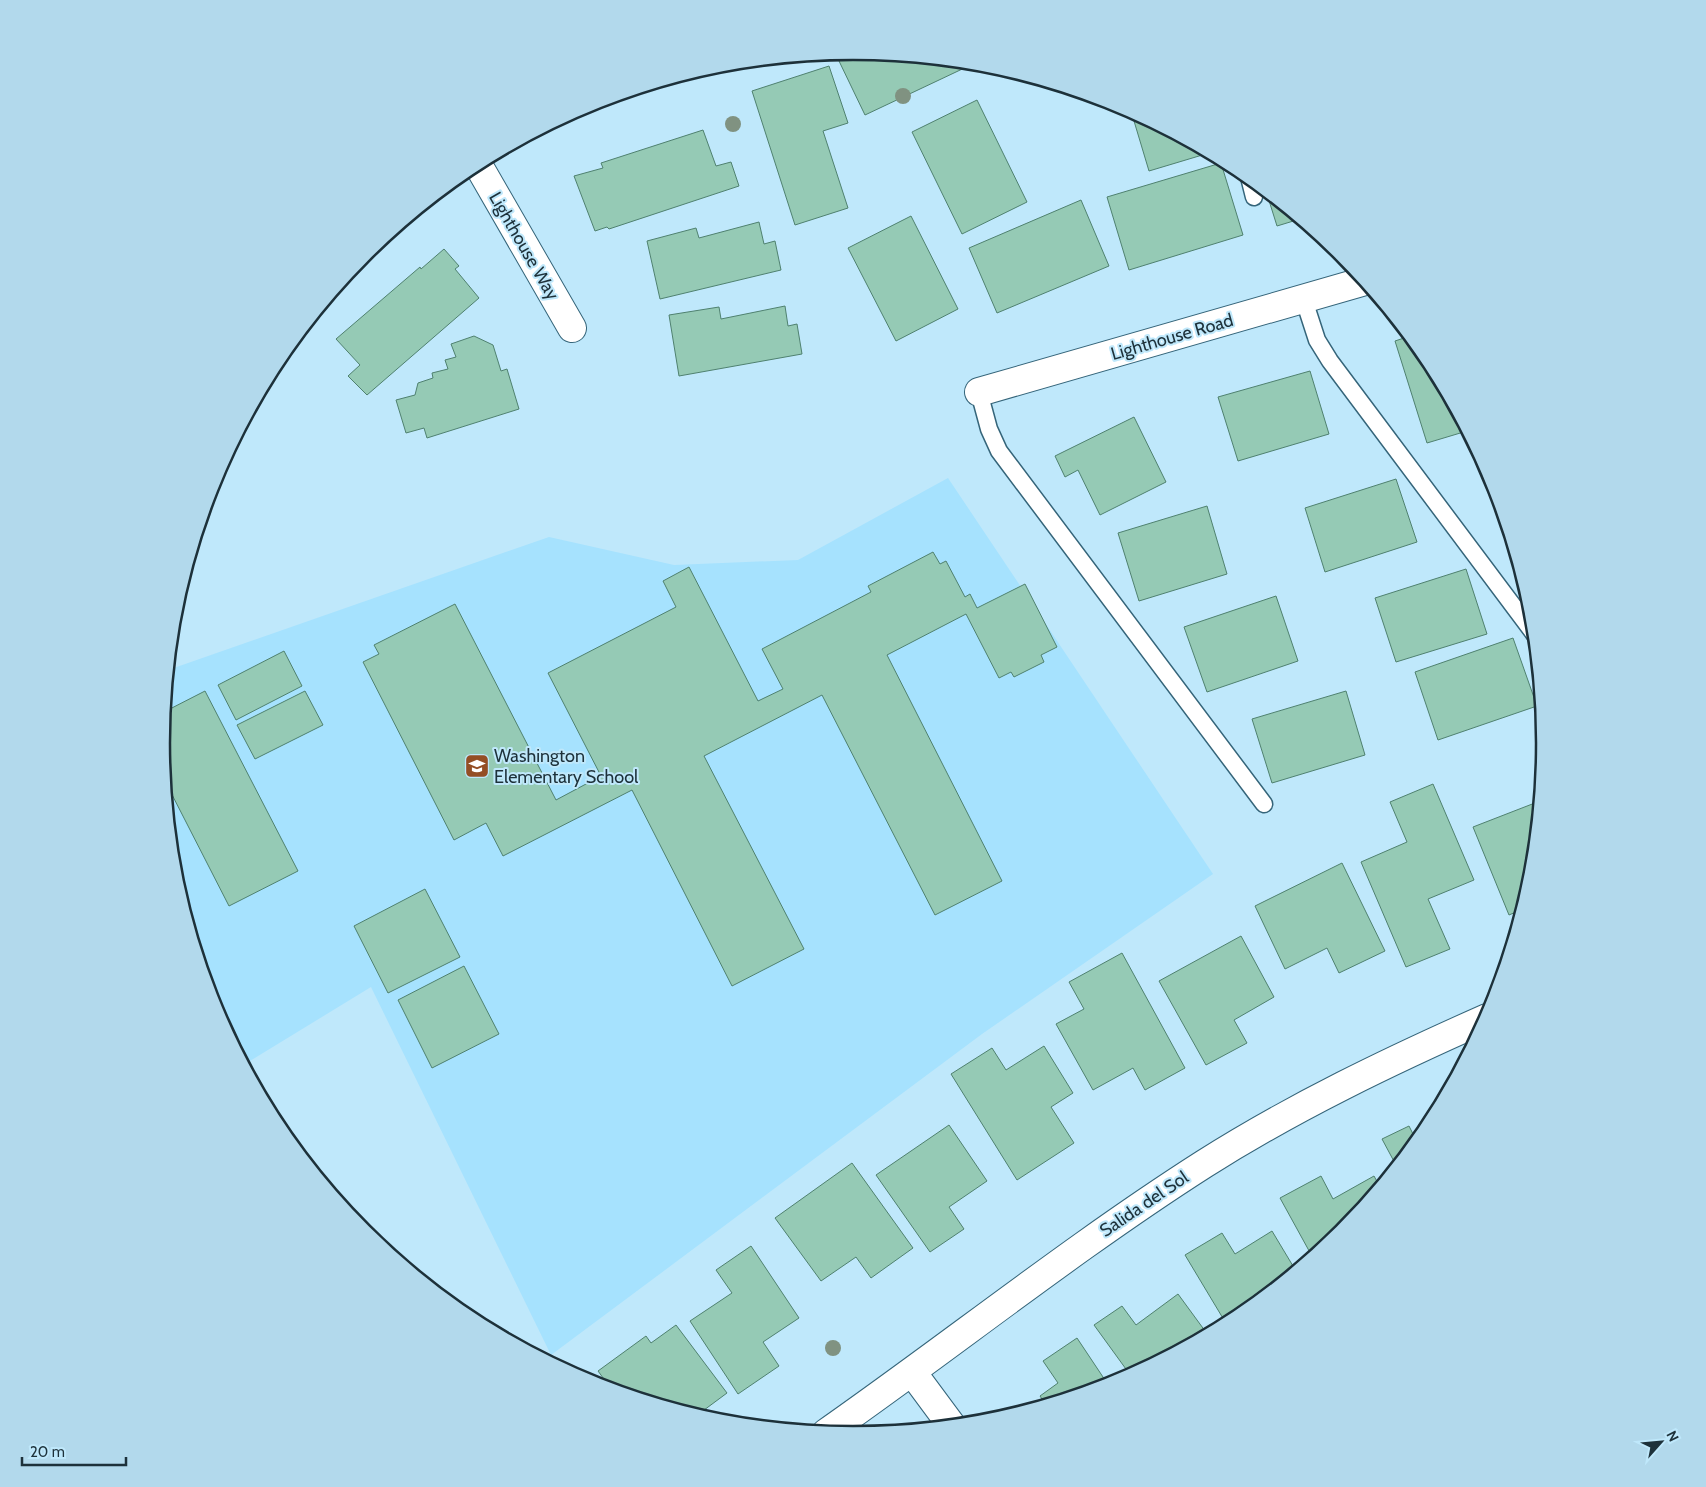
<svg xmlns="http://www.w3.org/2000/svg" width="1706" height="1487" font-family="Cabin,sans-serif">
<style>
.built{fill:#a6e2fe}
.building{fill:#95cab5;stroke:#4f816f}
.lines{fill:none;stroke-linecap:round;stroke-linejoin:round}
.service-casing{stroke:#35657a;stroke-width:19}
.minor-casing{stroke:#35657a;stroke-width:30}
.service{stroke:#fff;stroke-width:16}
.minor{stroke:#fff;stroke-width:28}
.tree{fill:#809281}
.labels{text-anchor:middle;stroke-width:4;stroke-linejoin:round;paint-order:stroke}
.street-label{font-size:18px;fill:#1d313a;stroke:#bfe8fb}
.poi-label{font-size:18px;fill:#1d313a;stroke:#bfe8fb;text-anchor:start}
.rim{fill:none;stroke:#1d313a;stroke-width:2.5}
</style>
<rect width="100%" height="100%" fill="#bfe8fb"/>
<polygon class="built" points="948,478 1213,874 982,1034 551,1355 371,987 245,1064 197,953 174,878 161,743 168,670 549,537 674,565 798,560"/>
<g class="building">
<polygon points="859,52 975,63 865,115 839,61"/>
<polygon points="829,66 848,123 823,131 848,208 795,225 752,91"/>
<polygon points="977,100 1027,202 962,234 912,132"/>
<polygon points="1131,111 1209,153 1149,171"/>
<polygon points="703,130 716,166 731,162 739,186 609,229 607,227 595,231 574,176 603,168 601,163"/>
<polygon points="1221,163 1243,235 1129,270 1107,197"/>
<polygon points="1266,191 1300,219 1277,226"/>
<polygon points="1081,200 1109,266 997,313 969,248"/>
<polygon points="911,216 958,309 896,341 848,248"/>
<polygon points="759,222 764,244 775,241 781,270 660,299 647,241 696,228 699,238"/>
<polygon points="444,249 459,266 455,269 479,298 367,395 348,376 360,365 336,339 420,267 421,269"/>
<polygon points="785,306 788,326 797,324 802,354 679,376 669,315 719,307 721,319"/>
<polygon points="474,336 493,345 501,371 507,369 519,409 427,438 424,428 406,433 396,400 415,395 418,383 433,378 432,373 448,369 445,360 456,357 451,344"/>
<polygon points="1410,336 1429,359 1467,431 1427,443 1395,341"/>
<polygon points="1310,371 1329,434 1238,461 1218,397"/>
<polygon points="1134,417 1166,482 1100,515 1078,470 1065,477 1055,456"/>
<polygon points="1396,479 1417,542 1325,572 1305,508"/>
<polygon points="1207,506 1227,574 1139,601 1118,533"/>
<polygon points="933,552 940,564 946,561 965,597 970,594 977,608 1025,584 1057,647 1041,655 1044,662 1014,677 1011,672 999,678 966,614 887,655 1002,881 935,915 822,695 704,756 804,949 732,986 632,790 503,856 486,823 454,840 363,662 379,654 374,645 455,604 556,800 601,776 548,673 676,607 663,581 689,567 758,701 783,689 762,649 871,592 868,586"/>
<polygon points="1466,569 1487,634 1396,662 1375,598"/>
<polygon points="1276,596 1298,661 1207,692 1184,627"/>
<polygon points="1513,638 1537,706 1438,740 1415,672"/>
<polygon points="284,651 302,686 236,720 218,685"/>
<polygon points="205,691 298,871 229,906 164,779 161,743 164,712"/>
<polygon points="305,691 323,725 255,759 237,725"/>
<polygon points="1346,691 1365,755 1272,783 1252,719"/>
<polygon points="1433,784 1474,880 1428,899 1450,949 1406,967 1361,862 1407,842 1390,802"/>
<polygon points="1540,801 1532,879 1523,909 1509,915 1473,827"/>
<polygon points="1342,863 1385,951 1339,973 1327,948 1285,969 1255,906"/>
<polygon points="425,889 460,957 388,993 354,926"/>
<polygon points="1241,936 1274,997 1234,1020 1247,1043 1206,1065 1159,981"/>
<polygon points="1122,953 1185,1068 1145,1090 1133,1068 1093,1090 1056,1024 1084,1009 1069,982"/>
<polygon points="464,966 499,1034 432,1068 398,1000"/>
<polygon points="1044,1046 1073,1093 1051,1107 1074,1143 1017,1180 951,1074 992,1048 1006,1070"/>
<polygon points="949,1125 987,1181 949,1207 964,1229 930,1252 876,1175"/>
<polygon points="1409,1126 1417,1142 1397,1167 1382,1139"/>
<polygon points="852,1163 913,1248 871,1278 856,1257 821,1281 775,1218"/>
<polygon points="1321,1176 1333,1199 1374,1176 1380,1187 1342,1233 1313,1258 1280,1198"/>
<polygon points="1272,1231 1296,1271 1237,1319 1227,1325 1185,1255 1222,1233 1235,1254"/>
<polygon points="751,1246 799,1318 763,1342 779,1366 738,1394 690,1321 732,1293 716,1270"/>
<polygon points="1178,1294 1208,1335 1131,1376 1094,1325 1122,1306 1136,1325"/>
<polygon points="676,1325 727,1393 696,1416 676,1410 669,1400 662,1406 612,1390 598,1371 646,1336 651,1343"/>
<polygon points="1077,1338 1109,1386 1046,1405 1040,1396 1058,1383 1043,1361"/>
</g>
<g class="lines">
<defs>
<g id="service">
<polyline points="1249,177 1254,197"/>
<polyline points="1304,300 1317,340 1330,361 1535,635"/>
<polyline points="979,392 989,429 999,451 1264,804"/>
</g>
<g id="minor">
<polyline points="477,163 572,328"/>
<polyline points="979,392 1365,281"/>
<polyline points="912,1372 952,1426"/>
<path d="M826,1433C953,1344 1074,1247 1204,1164C1294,1107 1390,1061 1487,1018"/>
</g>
</defs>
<use href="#service" class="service-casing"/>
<use href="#minor" class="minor-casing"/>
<use href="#service" class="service"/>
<use href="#minor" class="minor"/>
</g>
<g class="tree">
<circle cx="903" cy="96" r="8"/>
<circle cx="733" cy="124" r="8"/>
<circle cx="833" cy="1348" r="8"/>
</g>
<defs>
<symbol id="school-square" viewBox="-11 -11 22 22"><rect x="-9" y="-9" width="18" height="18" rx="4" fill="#944e25" stroke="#bfe8fb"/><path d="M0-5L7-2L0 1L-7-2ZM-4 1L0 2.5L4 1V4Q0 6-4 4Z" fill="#fff"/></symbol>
</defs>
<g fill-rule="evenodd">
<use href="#school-square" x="463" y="752" width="28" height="28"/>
</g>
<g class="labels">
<g class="street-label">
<text transform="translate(524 246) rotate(60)" y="6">Lighthouse Way</text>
<text transform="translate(1172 337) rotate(-16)" y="6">Lighthouse Road</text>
<text transform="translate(1144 1204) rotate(-34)" y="6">Salida del Sol</text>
</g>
<g class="poi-label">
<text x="494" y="762">Washington<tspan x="494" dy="21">Elementary School</tspan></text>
</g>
</g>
<path d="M0 0H1706V1487H0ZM170 743a683 683 0 1 1 1366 0a683 683 0 1 1-1366 0Z" fill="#b2d9ec" fill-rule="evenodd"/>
<path class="rim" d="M170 743a683 683 0 1 1 1366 0a683 683 0 1 1-1366 0Z"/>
<g transform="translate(1661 1442) rotate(63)" stroke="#bfe8fb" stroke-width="4" paint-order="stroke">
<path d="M0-4L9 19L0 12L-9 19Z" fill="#1d313a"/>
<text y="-8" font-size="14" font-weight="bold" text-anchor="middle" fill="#1d313a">N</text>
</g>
<path d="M22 1457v8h104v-8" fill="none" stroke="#1d313a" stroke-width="2.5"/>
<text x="30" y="1457" font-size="15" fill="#1d313a" stroke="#bfe8fb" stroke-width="4" paint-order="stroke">20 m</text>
</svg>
